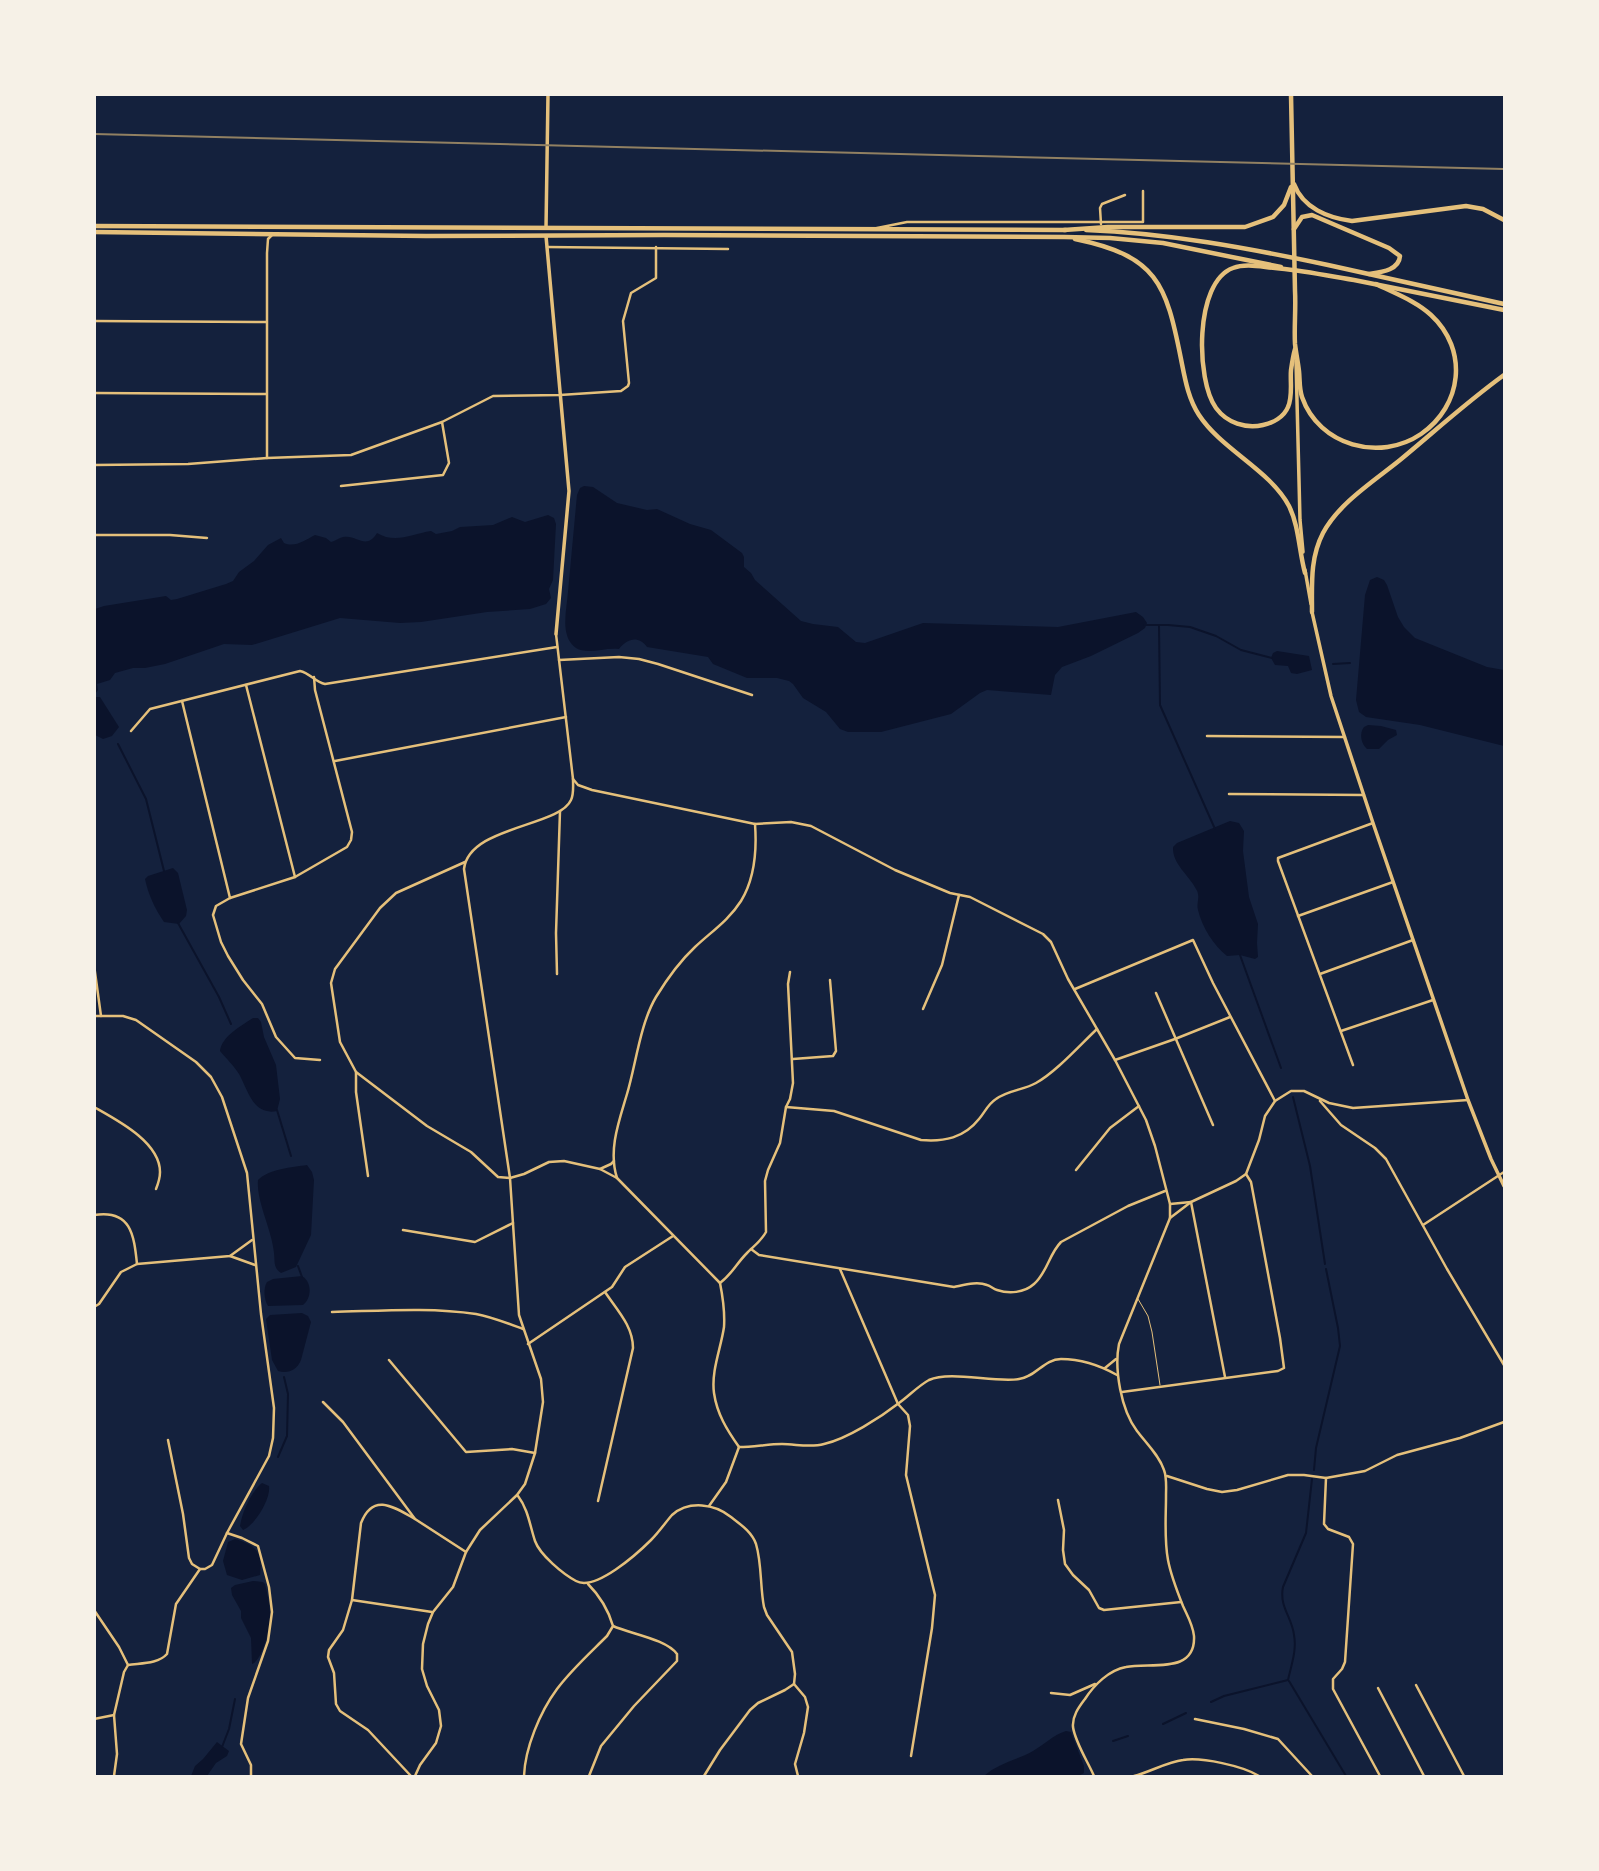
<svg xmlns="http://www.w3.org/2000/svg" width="1599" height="1871" font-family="'Libre Baskerville',serif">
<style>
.water{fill:#0b132b}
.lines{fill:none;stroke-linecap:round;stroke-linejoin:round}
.stream{stroke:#0b132b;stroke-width:2}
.service{stroke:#e5c07b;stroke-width:1}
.minor{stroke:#e5c07b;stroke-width:2.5}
.tertiary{stroke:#e5c07b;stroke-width:3.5}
.secondary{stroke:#e5c07b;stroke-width:3.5}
.primary{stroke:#e5c07b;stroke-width:4.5}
.trunk{stroke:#e5c07b;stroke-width:4.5}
.rail{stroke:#918062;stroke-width:2}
</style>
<rect width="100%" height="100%" fill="#14213d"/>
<g class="water">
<path d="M584,486L593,487L617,503L647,510L657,509L690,524L711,530L742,553L744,557V567L751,573L755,580L801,621L813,624L838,627L856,642L865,643L923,623L1058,627L1136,612L1143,617L1147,623L1145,628L1138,633L1091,656L1062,667L1055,675L1051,695L987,690L980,693L951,714L881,732H848L840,729L826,712L803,698L793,684L789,681L777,678H747L713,664L708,657L647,647C638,635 627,639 619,649C605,647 588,655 576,648C572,645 568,640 567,635C563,623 567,605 568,592C571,560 574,527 577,495L580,488Z"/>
<path d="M548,515L554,518L556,524L553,580L549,589L551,598L546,604L530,609L487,612L421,622L400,623L340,618L252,645L224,644L165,664L145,668H133L115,673L110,680L97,684L98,690L95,694V609L104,606L166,596L171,600L177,599L226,584L233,581L239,572L254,561L268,545L281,538L284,543C295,548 305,540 315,535L326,538L331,542C335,541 339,538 343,537C357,534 366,551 377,533C395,544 412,534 431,531L436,534L452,531L460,527L493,525L512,517L525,522Z"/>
<polygon points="1377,577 1384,580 1387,585 1398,617 1404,627 1415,638 1487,667 1504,670 1504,746 1420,725 1366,717 1359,712 1356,700 1365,595 1370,580"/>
<polygon points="1277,651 1309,656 1312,670 1297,674 1291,673 1288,666 1275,665 1271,658 1273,653"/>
<polygon points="94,697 100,697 119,727 112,736 103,739 95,735"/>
<path d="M1368,725L1381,726L1396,730L1397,735L1388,740L1379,749H1367C1361,744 1359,733 1364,727Z"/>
<path d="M1230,821L1239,823L1244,831L1243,851L1249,897L1258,924L1257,943L1258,957L1255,959L1240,955L1227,956C1214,946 1202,927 1198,910C1196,902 1201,897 1196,889C1189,875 1172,864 1173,847L1177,843Z"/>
<path d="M173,868L178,873L187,910L186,916L179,924L164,922C155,909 148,894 145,879L148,876Z"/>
<path d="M253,1018H258L261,1022L264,1037L276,1065L280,1099L277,1111C253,1116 248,1090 239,1074C234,1066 226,1058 220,1051C222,1036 241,1026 253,1018Z"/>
<path d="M307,1165L312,1172L314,1180L311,1235L296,1267L281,1273C273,1268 275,1261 274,1253C272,1230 256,1201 258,1180C269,1169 292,1167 307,1165Z"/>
<path d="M302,1276C312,1282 312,1298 303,1305L268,1306C264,1300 263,1288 267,1282L273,1279Z"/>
<path d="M302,1313L308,1316L311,1322L301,1360C297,1370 288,1374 278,1371L272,1360L266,1319L270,1315Z"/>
<path d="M262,1483L269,1486C271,1499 255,1525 243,1530L240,1526C242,1512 251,1492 262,1483Z"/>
<path d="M235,1539C256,1545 263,1552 260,1575L242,1580L227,1575L223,1561L228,1542Z"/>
<path d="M253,1581L263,1582L265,1584C267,1593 270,1604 270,1613C270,1626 264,1659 252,1664L251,1638L241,1618V1611L232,1595L231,1588L235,1585Z"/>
<path d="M1066,1731L1071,1732L1084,1766V1773L1078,1776H984C998,1763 1017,1760 1033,1751C1045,1744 1053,1735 1066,1731Z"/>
<polygon points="217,1742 229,1751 227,1756 216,1763 207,1776 191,1776 195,1766 203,1759"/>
</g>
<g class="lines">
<g class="stream">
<polyline points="1144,625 1168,625 1190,627 1216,636 1241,650 1272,658"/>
<polyline points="1159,626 1160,705 1215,829"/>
<polyline points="1333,664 1350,663"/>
<polyline points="118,744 146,799 164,871"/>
<polyline points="178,923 219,997 231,1024"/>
<polyline points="1240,955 1281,1068"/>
<polyline points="1293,1097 1310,1166 1325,1264"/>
<polyline points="277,1110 291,1156"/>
<polyline points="298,1266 302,1277"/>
<polyline points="278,1457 287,1436 288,1394 284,1377"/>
<polyline points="1314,1470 1316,1448 1340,1346 1338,1328 1326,1269"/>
<polyline points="1289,1681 1346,1776"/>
<path d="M1211,1702L1224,1696L1288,1680C1291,1666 1297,1650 1294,1635C1292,1617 1279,1607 1283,1587L1306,1533L1312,1479"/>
<polyline points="1163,1724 1186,1713"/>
<polyline points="1113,1741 1128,1736"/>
<polyline points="222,1747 229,1729 235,1699"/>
</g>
<polyline class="service" points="1138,1299 1148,1316 1152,1332 1160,1385"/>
<g class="minor">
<polyline points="1101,224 1100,208 1102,204 1125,195"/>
<polyline points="877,228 907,222 1143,222 1143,191"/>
<polyline points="547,247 728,249"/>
<polyline points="94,321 266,322"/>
<polyline points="94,393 266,394"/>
<polyline points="267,458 267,253 268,239 272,235"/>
<polyline points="94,465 188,464 267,458 351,455 442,422 493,396 560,395 621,391 628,386 629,383 623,321 631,293 656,278 656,247"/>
<polyline points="341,486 443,475 449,463 442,422"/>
<polyline points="94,535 170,535 207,538"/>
<polyline points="559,660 619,657 639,659 658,664 752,695"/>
<polyline points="314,677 315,690 352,832 351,840 347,847 295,877 230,898 216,906 213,915 221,942 228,956 243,980 262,1004 276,1037 295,1058 320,1060"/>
<polyline points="246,685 295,877"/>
<polyline points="182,701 230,898"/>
<path d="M131,731L150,709L300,671C310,673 315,682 325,684L557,647"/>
<polyline points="1207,736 1345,737"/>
<polyline points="335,761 566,717"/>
<path d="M573,779L578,785L592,790L755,824L791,822L811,826L895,870L950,893L970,897L1043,934L1051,942L1068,979L1115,1060L1146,1120L1155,1146L1170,1204V1218L1119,1344C1114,1369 1121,1410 1137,1431C1146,1443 1159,1455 1164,1470C1167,1478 1166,1487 1166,1496C1166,1517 1164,1539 1168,1560C1171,1576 1177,1591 1183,1606C1187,1615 1193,1625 1194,1636C1196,1675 1150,1662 1126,1667C1109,1670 1094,1685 1085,1699C1079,1707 1072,1716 1073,1727C1075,1742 1088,1762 1094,1776"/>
<polyline points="1229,794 1364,795"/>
<polyline points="465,862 396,893 380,908 335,969 331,983 340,1042 356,1072 427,1126 471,1152 498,1177 510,1178 524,1174 549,1162 564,1161 600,1169 617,1178"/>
<polyline points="1298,916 1393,882"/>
<polyline points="94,965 101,1016"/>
<polyline points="557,974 556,933 560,811"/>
<polyline points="1320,974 1413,940"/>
<polyline points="1075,989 1193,940 1213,983 1275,1101"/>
<polyline points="1156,993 1213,1125"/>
<polyline points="923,1009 942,965 959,895"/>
<path d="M94,1016H123L136,1020L196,1062L211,1077L222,1097L247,1173L261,1314L274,1408L273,1438L269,1456L227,1533L212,1565L205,1569H200L176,1604L167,1654C158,1664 141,1663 128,1665"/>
<polyline points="1341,1031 1433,1000"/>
<polyline points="793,1059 833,1056 836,1051 830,980"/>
<polyline points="1115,1060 1175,1039 1230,1017"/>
<polyline points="1353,1065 1278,861 1278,858 1373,823"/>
<polyline points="356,1072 356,1092 368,1176"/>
<polyline points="1320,1101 1341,1125 1375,1148 1386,1159 1447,1269 1504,1365"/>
<path d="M94,1107C117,1120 160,1142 160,1172C160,1178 158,1184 156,1189"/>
<path d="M786,1107L834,1111L921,1140C944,1142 964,1138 979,1119C985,1112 988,1104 996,1099C1008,1090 1024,1090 1036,1083C1056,1072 1080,1045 1097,1029"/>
<polyline points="600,1169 611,1164 614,1161"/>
<polyline points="1076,1170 1110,1128 1139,1106"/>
<polyline points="1170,1204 1191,1202 1225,1377"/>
<path d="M94,1215C131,1209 134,1235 137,1264"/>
<polyline points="1170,1218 1191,1202 1236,1181 1246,1174 1259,1140 1265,1116 1275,1101 1291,1091 1304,1091 1329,1103 1353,1108 1468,1100"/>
<polyline points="1423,1225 1504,1172"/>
<polyline points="403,1230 475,1242 513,1223"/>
<path d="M751,1249L759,1255L954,1287C964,1285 977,1281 987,1285C991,1286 993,1289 997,1290C1009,1294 1024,1293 1034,1284C1047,1273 1049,1254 1061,1242L1128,1206L1165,1191"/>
<polyline points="230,1256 255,1265"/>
<polyline points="840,1269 898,1404 908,1415 910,1426 906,1475 935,1595 932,1628 911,1756"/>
<path d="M720,1283C733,1273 736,1264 747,1253C754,1246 761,1241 766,1232L765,1181L768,1170L780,1143L786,1107L790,1099L793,1083L788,984L790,972"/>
<polyline points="94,1307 99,1304 121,1272 137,1264 230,1256 252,1240"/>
<path d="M332,1312C379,1311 429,1307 476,1314C492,1317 507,1323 523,1329"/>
<polyline points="528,1344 612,1287 625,1267 673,1236"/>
<polyline points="389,1360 466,1452 512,1449 535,1453"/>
<polyline points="1105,1368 1116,1359"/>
<polyline points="1122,1392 1278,1371 1284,1368 1280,1338 1251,1182 1246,1174"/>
<polyline points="323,1402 343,1422 415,1519 466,1552"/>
<polyline points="168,1440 183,1514 189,1558 192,1564 200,1569"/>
<path d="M739,1447C727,1430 717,1414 714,1393C711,1371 721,1348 724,1327C725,1312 723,1298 720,1283L617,1178C608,1150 619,1121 627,1094C636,1064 640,1024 656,997C667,979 680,961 695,947C711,932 729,920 741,901C755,878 757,851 755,824"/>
<path d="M739,1447C754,1447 768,1444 782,1444C796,1444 810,1448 824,1444C847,1439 881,1417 899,1403C909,1396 918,1386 929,1380C950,1370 994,1383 1019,1379C1036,1377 1044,1359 1061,1359C1080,1359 1101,1366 1117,1375"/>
<polyline points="1167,1476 1207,1489 1222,1492 1237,1490 1288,1475 1304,1475 1326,1478 1365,1471 1397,1455 1460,1438 1504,1422"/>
<polyline points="1326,1478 1324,1524 1328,1529 1349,1537 1353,1544 1345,1662 1342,1669 1333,1679 1333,1689 1380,1776"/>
<path d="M518,1496C528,1509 530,1526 535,1541C540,1555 563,1574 576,1581C595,1592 638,1553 651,1540C659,1532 665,1523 672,1515C689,1500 715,1504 731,1517C740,1524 752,1532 756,1544C762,1564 760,1587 764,1607L767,1615L792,1652L795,1674L794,1684L785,1690L758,1703L750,1710L720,1750L704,1776"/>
<polyline points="1058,1500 1064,1530 1063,1550 1065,1564 1073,1575 1089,1590 1099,1608 1104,1610 1181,1602"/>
<path d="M598,1501L633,1348C633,1326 617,1310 605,1292"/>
<polyline points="709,1506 726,1482 739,1447"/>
<polyline points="227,1533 242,1538 258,1546 269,1587 272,1612 268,1641 248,1698 241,1744 251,1765 251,1776"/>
<polyline points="352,1600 432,1612"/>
<polyline points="94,1610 119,1647 128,1665 124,1672 114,1715 117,1754 114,1776"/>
<polyline points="794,1684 805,1697 808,1707 804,1733 795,1764 798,1776"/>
<polyline points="1416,1685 1464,1776"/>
<polyline points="1378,1688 1424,1776"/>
<polyline points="1051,1693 1070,1695 1095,1684"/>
<polyline points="94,1719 114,1715"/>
<polyline points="1195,1719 1244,1729 1278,1739 1312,1776"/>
<path d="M411,1776L368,1730L340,1711L336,1704L334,1673L328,1657L329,1650L343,1630L352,1600L361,1523C373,1492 394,1507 415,1519"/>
<path d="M415,1776L420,1765L436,1743L441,1726L439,1710L427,1686L422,1669L423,1644L428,1624L433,1612L453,1587L466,1552L480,1530L517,1495L525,1484L535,1453L543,1402L541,1379L519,1315L510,1178L464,869C469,826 559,827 571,800C574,794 573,786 573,779L556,634"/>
<path d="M524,1776C525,1748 540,1712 557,1689C571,1670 590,1653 607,1636L613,1626C608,1609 601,1597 588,1584"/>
<path d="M589,1776L601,1746L634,1706L677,1661V1654C666,1639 631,1634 613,1626"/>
<path d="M1134,1776C1150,1772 1167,1762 1183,1760C1202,1757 1243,1766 1259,1776"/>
</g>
<g class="tertiary">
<polyline points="546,228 548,94"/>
<polyline points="546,236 569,491 556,634"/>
</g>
<g class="secondary">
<polyline points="1296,361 1300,520 1303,552"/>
<polyline points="1305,570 1311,604"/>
<polyline points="1312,612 1331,696 1373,823 1468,1100 1491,1159 1504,1186"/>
</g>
<g class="primary">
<polyline points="94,226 1066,230"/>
<path d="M1086,230C1167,233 1248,248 1328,265C1387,278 1446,291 1504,304"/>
<polyline points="94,232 426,236 664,235 1064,237 1110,238 1163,243 1281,267"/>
<path d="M1075,239C1157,256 1166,283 1181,359C1185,379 1188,398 1199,415C1222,450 1270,470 1289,506C1299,526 1299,551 1305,573"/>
</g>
<g class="trunk">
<path d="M1291,94C1292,160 1294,226 1295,291C1296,309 1294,327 1295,344C1296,353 1298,362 1299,371C1300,380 1299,388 1302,397C1319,446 1380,462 1421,434C1462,406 1469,350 1431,315C1416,301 1394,293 1376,284"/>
<path d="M1294,184C1303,208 1328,218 1352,221L1466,206L1483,209L1504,220"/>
<path d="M1294,229L1302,217L1312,215L1389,248L1400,256C1399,270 1382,272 1369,274"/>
<polyline points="1064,230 1108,227 1245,227 1273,217 1284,205 1291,187"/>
<path d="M1295,349C1293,356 1292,363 1291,370C1290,382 1293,396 1288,407C1284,417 1273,423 1263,425C1246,429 1227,423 1216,408C1196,381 1194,282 1233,268C1246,263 1262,267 1275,268C1302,270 1327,276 1354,280C1404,290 1454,300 1504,310"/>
<path d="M1312,612C1312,584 1310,558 1323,533C1339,503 1374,481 1400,460C1435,431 1468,401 1504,375"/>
</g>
<polyline class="rail" points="94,134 1504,169"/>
</g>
<rect width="1599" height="1871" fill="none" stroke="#f6f1e7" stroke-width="192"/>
</svg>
